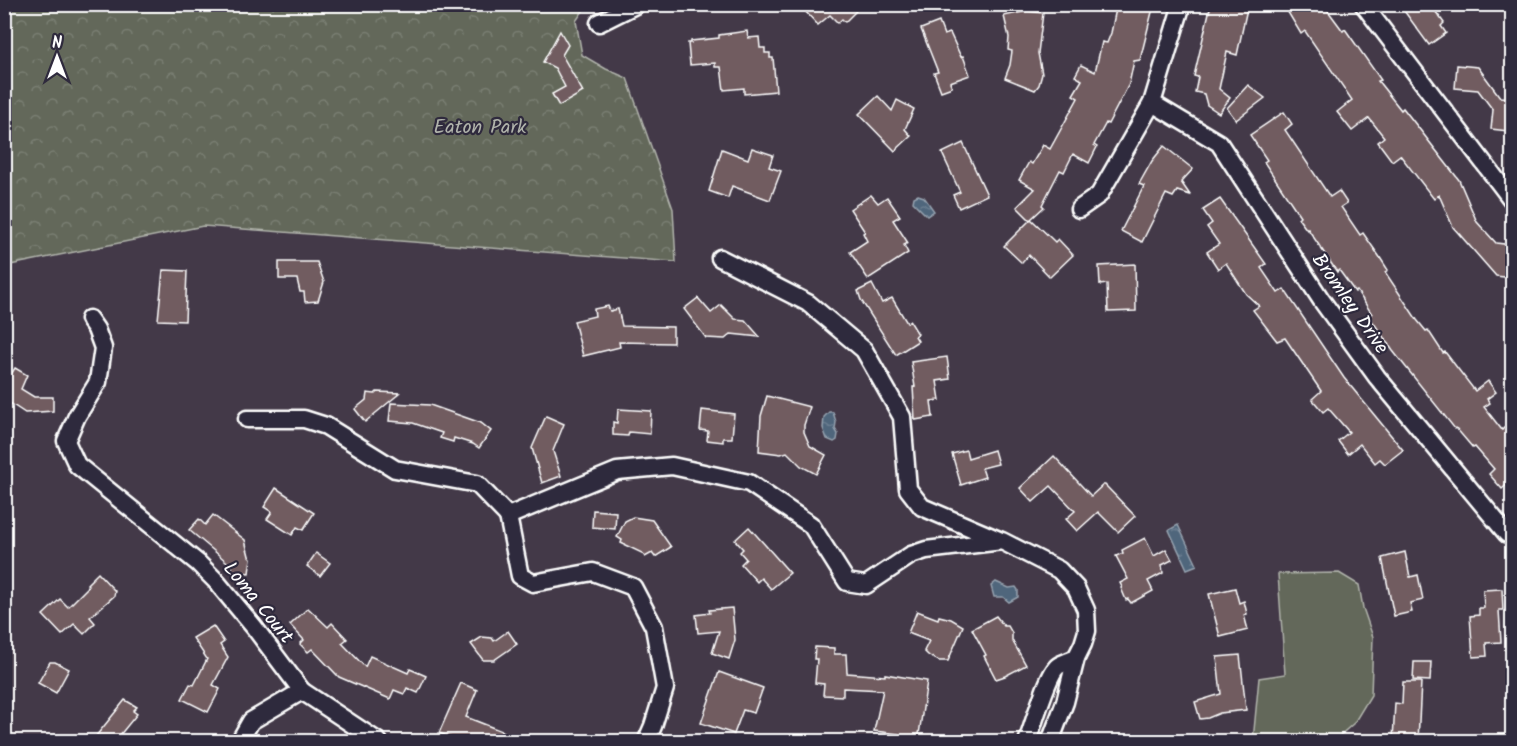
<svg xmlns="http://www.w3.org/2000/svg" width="1517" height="746" font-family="Kalam,sans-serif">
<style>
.green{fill:#63685a;stroke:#b1b4ac;stroke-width:1.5}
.park{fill:url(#park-crowns);stroke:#b1b4ac;stroke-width:1.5}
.water{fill:url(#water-ripples);stroke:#96a3b0;stroke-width:1.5}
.building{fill:#715b60;stroke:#fff;stroke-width:1.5}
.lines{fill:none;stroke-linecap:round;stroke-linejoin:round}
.minor-casing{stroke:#fff;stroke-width:21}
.path{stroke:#fff;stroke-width:3;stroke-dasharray:4.5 4.5;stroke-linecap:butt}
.minor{stroke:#2f2a3d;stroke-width:16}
.labels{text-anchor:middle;stroke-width:4.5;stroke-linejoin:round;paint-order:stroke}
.park-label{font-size:20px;fill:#b1b4ac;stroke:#2f2a3d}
.street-label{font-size:20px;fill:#fff;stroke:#2f2a3d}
</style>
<defs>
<pattern id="park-crowns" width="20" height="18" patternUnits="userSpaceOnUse" patternTransform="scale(1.5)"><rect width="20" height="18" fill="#63685a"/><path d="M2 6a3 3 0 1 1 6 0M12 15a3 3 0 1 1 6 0" fill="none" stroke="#7a7f73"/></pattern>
<pattern id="water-ripples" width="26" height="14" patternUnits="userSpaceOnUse" patternTransform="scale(1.5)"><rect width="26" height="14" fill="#50667c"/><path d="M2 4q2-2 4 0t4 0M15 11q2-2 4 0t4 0" fill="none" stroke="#6a7d90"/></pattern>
</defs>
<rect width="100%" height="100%" fill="#433948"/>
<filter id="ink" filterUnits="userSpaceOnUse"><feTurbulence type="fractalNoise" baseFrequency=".0167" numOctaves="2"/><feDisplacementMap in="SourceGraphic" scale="12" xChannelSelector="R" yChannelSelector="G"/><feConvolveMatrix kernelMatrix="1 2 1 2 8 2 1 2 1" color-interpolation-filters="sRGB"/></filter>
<g filter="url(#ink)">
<polygon class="green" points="1339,573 1359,585 1363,608 1373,637 1371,695 1354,723 1338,737 1327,741 1253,741 1259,678 1285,674 1278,574"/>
<polygon class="park" points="5,4 587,5 576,21 582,55 606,69 627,78 673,209 676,262 203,226 5,266"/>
<g class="water">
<polygon points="918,195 924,197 934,211 927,216 913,202 914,197"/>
<polygon points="829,412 833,412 836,422 835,429 838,434 837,440 834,442 827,439 823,428 824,417"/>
<polygon points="1178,525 1197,565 1187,569 1169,530"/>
<polygon points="996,582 1009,588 1016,587 1018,590 1018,597 1009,602 1003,597 994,597 991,586"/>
</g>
<g class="building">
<polygon points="813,4 851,4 856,11 845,22 842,19 838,23 830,15 818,25 805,11"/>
<polygon points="1117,4 1154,4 1140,60 1134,61 1129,84 1108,124 1106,123 1094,145 1097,147 1089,163 1073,154 1064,172 1060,170 1042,205 1044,207 1031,219 1055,242 1058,239 1073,255 1050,277 1029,255 1022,263 1004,246 1030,220 1017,207 1035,189 1019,180 1029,162 1032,164 1043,145 1050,149 1078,98 1073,95 1082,80 1075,76 1081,65 1095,72 1102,42 1107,43 1111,33"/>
<polygon points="1211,4 1248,4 1237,55 1227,52 1219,89 1230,98 1219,113 1207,105 1204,94 1195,92 1198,77 1194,76"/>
<polygon points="1283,4 1323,4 1343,31 1345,29 1381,80 1378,81 1401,110 1403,108 1459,180 1477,222 1496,243 1512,245 1512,278 1496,276 1453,227 1439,195 1434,199 1400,155 1392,161 1378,142 1384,137 1369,118 1352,131 1337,112 1352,100 1305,31 1301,34"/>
<polygon points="1399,4 1430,4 1444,23 1441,26 1446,33 1429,45"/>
<polygon points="1027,11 1043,13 1038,53 1042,74 1039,85 1035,90 1005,78 1010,65 1012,51 1008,50 1009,37 1004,16"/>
<polygon points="939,22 944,35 950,33 961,57 963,56 970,75 950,82 952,87 941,91 934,73 938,72 921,29"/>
<polygon points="560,31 568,45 562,55 583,92 559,106 552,94 565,87 555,68 543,62"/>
<polygon points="747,31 748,38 759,37 760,48 765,48 765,53 770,53 770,58 773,58 776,91 744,94 744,88 724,90 721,67 715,67 715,63 690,65 688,43 691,43 691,41 719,38 719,35"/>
<polygon points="1457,65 1478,67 1500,97 1512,98 1508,131 1491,129 1493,110 1478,90 1455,88"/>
<polygon points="1248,85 1265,98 1236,120 1227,108"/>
<polygon points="878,96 892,111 897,100 914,109 905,129 911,136 895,151 859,114"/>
<polygon points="1284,112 1292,124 1285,130 1330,197 1339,191 1347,203 1341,207 1360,235 1363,233 1379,256 1388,270 1385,272 1417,320 1426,331 1428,330 1443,353 1445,352 1475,391 1488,381 1496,392 1487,399 1490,403 1484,407 1502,430 1506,426 1512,434 1512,480 1502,489 1489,474 1494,469 1475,447 1473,448 1456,428 1455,429 1393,351 1369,316 1372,314 1357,291 1355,292 1339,270 1337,272 1308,229 1307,230 1298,218 1300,216 1264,162 1267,160 1250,135"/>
<polygon points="963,143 987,195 959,208 953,195 960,192 942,153"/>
<polygon points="1164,146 1193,169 1181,182 1190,195 1177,191 1173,197 1166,194 1142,242 1121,231 1144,186 1139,184 1152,161"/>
<polygon points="752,148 773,155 769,167 781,171 770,200 732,186 728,198 709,191 722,149 748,159"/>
<polygon points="871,195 878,203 887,197 900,216 893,220 908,243 904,245 908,253 868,279 850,252 867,241 863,233 865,232 850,209"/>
<polygon points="1220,199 1266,264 1261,268 1278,293 1284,289 1344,378 1403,450 1385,464 1380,459 1375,463 1360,444 1348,454 1338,441 1349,432 1328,408 1323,412 1312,399 1321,391 1285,338 1277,341 1253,310 1259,306 1246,294 1226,263 1218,269 1207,252 1219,244 1207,227 1212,223 1203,210"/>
<polygon points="279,262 317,262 324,282 318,301 305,302 304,292 300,292 297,279 279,279"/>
<polygon points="1135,264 1136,311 1108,312 1107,284 1100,285 1099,266"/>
<polygon points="163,270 187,271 185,321 158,320"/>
<polygon points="872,284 882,303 892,298 907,323 910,321 918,334 915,336 918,341 896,355 861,300 858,291"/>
<polygon points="698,298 711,313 721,305 735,319 745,320 760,337 731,334 725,339 706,338 684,309"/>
<polygon points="608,306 610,311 618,309 622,326 673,327 673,343 619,342 620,347 583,356 574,321 595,316 594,309"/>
<polygon points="947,357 950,379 937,381 940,400 931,401 933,417 915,420 913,387 915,387 911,362"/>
<polygon points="15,368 27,375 21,389 34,397 53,397 53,411 25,413 4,399 4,385"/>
<polygon points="377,392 400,393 365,422 355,409 366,400 367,393 375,394"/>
<polygon points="767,396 810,407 804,425 804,432 810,446 826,455 816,474 801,466 787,452 781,454 759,451 761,416"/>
<polygon points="391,403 430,405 481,423 491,431 479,448 473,444 454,438 453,442 440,438 442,433 413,423 389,421"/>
<polygon points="618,409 651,411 650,434 629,432 628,436 613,435 613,422 617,423"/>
<polygon points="702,410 734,414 732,438 723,438 723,442 707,440 708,431 700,430"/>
<polygon points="546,416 564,424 553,451 561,476 542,483 532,448"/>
<polygon points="966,450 968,458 994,450 998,464 982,468 985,477 961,485 952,454"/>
<polygon points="1054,456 1091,496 1103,485 1105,485 1135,516 1118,532 1098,512 1077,531 1066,519 1075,511 1051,486 1033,502 1020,488"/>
<polygon points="276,488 314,513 303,530 297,527 292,535 267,519 272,512 264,507"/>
<polygon points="593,510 616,512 615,529 592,527"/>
<polygon points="213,515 245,540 249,556 251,558 249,573 232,571 232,566 189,530 199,519 205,525"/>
<polygon points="633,517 652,520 671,547 655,557 652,553 645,557 642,553 621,543 622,540 617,537 625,521"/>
<polygon points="749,527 790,573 771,589 761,578 757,582 741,564 746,559 740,552 743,549 735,540"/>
<polygon points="1145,538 1154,556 1166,549 1172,560 1162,565 1163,573 1148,581 1153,591 1131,603 1128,599 1126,600 1121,588 1122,587 1120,583 1128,579 1116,556 1123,553 1122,550"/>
<polygon points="1405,552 1410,577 1418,575 1423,600 1410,603 1412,612 1394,616 1382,558"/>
<polygon points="316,553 330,563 320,576 307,566"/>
<polygon points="98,573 115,591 114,596 90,617 95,623 84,634 74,624 62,635 43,615 60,599 68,607 89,586 87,584"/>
<polygon points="1235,588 1239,603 1244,601 1247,614 1244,615 1248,630 1220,637 1209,594"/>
<polygon points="1502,589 1503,610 1499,610 1501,642 1486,643 1487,656 1473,657 1470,616 1479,615 1479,608 1484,608 1483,590"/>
<polygon points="308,608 328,627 332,623 347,639 342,643 365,667 370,656 408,673 410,669 426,676 418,693 407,688 404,694 394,690 390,699 339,677 312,649 308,652 300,644 304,640 290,625"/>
<polygon points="732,608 735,640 729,659 712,653 719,631 698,633 696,615 710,613 709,610"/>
<polygon points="917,611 938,619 939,616 951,619 963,626 948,661 939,661 929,656 924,651 929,641 908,633"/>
<polygon points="996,616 1004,626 1008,626 1012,633 1012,640 1026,665 1005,676 996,679 984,656 986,655 972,629"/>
<polygon points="213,626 224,642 220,645 228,657 213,685 220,689 208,712 182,699 190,684 194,685 207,659 193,638"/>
<polygon points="508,631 517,644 494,660 483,660 471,644 482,637 492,638 494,641"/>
<polygon points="815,647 834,648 834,654 846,654 847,673 885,676 885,674 927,681 918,741 896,741 898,734 874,731 883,690 843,688 843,696 823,695 824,684 815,683 817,659 814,659"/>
<polygon points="1240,655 1246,710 1220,713 1208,718 1200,719 1195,702 1221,694 1217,657"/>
<polygon points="50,662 55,662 69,669 56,693 38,683"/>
<polygon points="1414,662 1431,662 1430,681 1413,680"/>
<polygon points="719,672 763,688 754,713 743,710 734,734 701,723"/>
<polygon points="1403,682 1421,682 1418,741 1393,740 1395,703 1402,704"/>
<polygon points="461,683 477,690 466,717 504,732 500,741 460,741 439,733"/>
<polygon points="125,700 137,707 133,711 137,714 115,741 92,741"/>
</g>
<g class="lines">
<defs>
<g id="minor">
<polyline points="1363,4 1512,200"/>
<polyline points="599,23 637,4"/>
<polyline points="1152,103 1219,143 1322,301 1377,377 1507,534 1512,535"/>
<polyline points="1079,209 1099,195 1152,103 1182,4"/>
<polyline points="720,258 808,303 864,350 902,417 908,489 922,507 999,540"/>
<polyline points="89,319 96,329 103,348 98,382 77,416 66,441 77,465 198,563 215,580 254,627 302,691"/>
<polyline points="247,419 304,419 326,426 395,469 477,484 508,516"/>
<polyline points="508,516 617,471 672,466 749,483 811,525 847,582 866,585 911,555 926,550 1002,541 1059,570 1076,588 1086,610 1087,631 1083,644 1076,658 1065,702 1050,742"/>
<polyline points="508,516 520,576 533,583 593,572 633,587 654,627 665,688 653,726 646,742"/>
<polyline points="239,742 251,721 302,691 379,742"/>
<path d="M1027,742C1033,726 1048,673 1058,666C1063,663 1070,661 1076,658"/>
</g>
</defs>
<use href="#minor" class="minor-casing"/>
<polyline class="path" points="4,10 8,11 11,21 4,23"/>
<use href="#minor" class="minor"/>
</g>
</g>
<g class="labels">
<g class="park-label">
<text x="480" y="133">Eaton Park</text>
</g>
<g class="street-label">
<text transform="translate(1351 303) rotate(55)" y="7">Bromley Drive</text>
<text transform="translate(259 602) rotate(51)" y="7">Loma Court</text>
</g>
</g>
<rect width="1517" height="746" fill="none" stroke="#2f2a3d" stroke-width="24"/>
<rect x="12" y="12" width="1493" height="722" fill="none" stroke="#fff" stroke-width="2" filter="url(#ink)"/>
<g transform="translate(57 57)" stroke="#2f2a3d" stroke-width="4.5" paint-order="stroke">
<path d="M0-4.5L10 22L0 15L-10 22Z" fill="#ffffff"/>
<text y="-9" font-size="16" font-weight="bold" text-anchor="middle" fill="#ffffff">N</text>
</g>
</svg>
